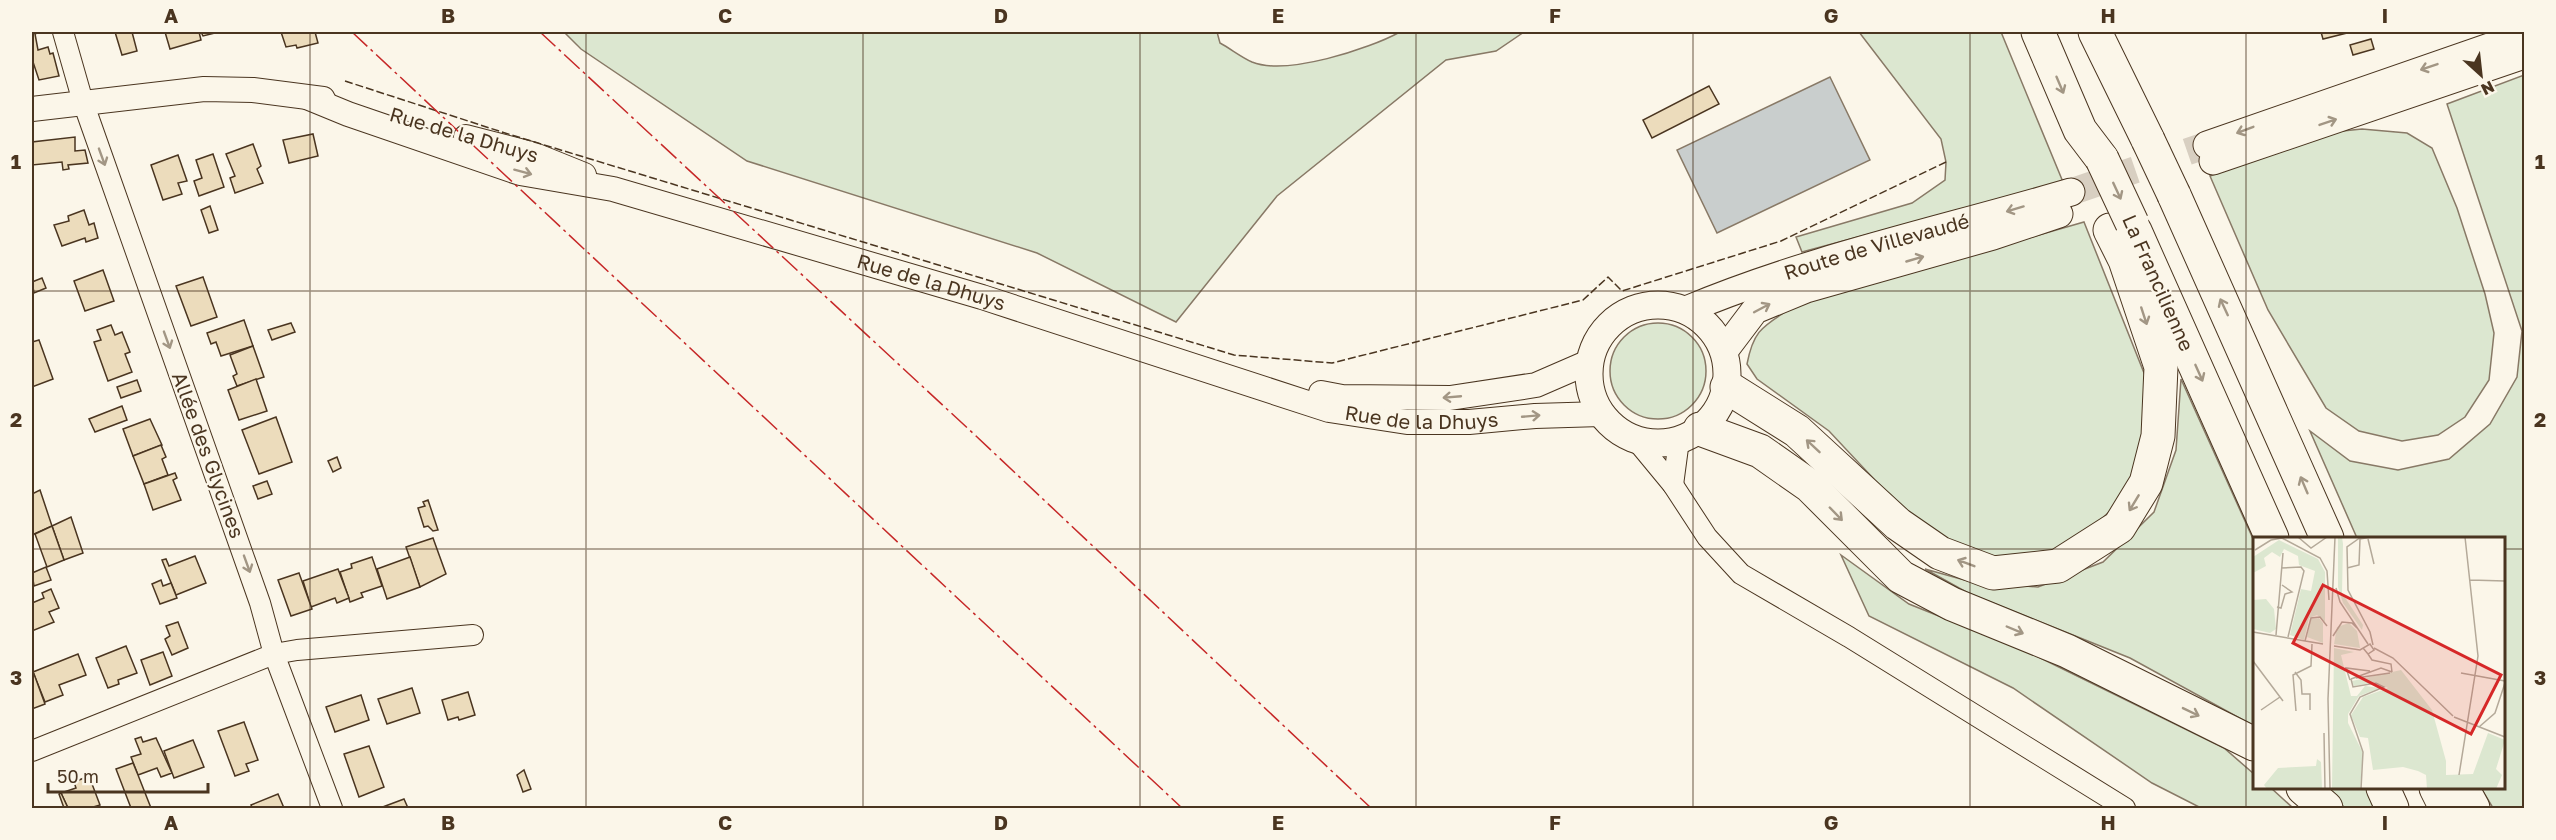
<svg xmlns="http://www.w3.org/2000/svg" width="2556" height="840" font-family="'Golos Text',sans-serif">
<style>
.green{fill:#dce7d0;stroke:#887966;stroke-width:1.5}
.water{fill:#c9cecd;stroke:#887966;stroke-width:1.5}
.building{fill:#ecdcbc;stroke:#4a3520;stroke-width:1.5}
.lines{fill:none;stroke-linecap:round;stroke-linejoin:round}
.secondary-tunnel{stroke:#d8cfc1;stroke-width:27;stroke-dasharray:27 14;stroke-linecap:butt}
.minor-casing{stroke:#4a3520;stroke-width:22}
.tertiary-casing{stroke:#4a3520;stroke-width:26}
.secondary-casing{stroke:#4a3520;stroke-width:29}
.motorway-casing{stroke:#4a3520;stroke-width:35}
.minor{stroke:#fbf6e9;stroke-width:20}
.tertiary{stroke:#fbf6e9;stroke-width:24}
.secondary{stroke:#fbf6e9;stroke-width:27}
.motorway{stroke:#fbf6e9;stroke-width:33}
.motorway-bridge-casing{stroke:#4a3520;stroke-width:35;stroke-linecap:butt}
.motorway-bridge{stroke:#fbf6e9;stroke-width:33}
.fence{stroke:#4a3520;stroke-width:1.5;stroke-dasharray:8 3;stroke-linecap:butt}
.power{stroke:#c62828;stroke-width:1.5;stroke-dasharray:21 4.5 3 4.5;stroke-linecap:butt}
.oneway{stroke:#a29684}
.grid{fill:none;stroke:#4a3520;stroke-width:1.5;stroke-opacity:0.55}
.labels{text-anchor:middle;stroke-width:4.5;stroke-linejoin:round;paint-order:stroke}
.street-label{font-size:20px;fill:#4a3520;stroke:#fbf6e9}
.inset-road{fill:none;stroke:#b4a999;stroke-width:1.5}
.view{fill:#d62828;fill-opacity:0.15;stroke:#d62828;stroke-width:3}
.inset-edge{fill:none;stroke:#4a3520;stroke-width:3}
.neatline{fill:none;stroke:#4a3520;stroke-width:2}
.grid-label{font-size:20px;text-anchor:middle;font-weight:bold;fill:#4a3520}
</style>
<rect width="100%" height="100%" fill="#fbf6e9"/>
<g class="green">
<path d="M564,32H1217L1220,43C1231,49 1241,57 1252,62C1286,76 1369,49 1400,32H1524L1496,51L1446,60L1277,196L1176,322L1037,253L747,161L581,49Z"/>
<polygon points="1859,32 2001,32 2063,182 1802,252 1796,237 1912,203 1945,180 1946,162 1941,139"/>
<polygon points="2524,75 2524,808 2493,808 2481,788 2504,788 2504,538 2357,538 2310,431 2350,461 2398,470 2449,459 2490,424 2517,377 2522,331 2447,104"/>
<polygon points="2362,129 2407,133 2432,148 2457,208 2485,294 2494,333 2489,380 2465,417 2438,435 2402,441 2359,431 2326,408 2268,310 2210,176 2333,132"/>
<path d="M2084,222L2146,378V445L2121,501L2084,535L2038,558L1982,559L1939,539L1901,508L1829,431L1757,379L1747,364C1754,327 1765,326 1794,306Z"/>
<circle cx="1658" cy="371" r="48"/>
<polygon points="2181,379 2254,541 2254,726 2130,658 1968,593 1925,569 1968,581 2038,587 2103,562 2154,512 2176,450"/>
<polygon points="1841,555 1909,604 2026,651 2224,748 2254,774 2254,788 2271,788 2293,808 2201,808 2152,783 2013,688 1869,616"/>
<polygon points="2324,788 2366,788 2376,808 2345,808"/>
</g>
<polygon class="water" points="1830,77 1870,160 1717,233 1677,150"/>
<g class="building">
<polygon points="32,32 39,32 35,34 38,50 48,47 50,54 53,53 59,76 39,80 32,59"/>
<polygon points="115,32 132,32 137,51 122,55"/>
<polygon points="165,32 199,32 201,40 170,49"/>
<polygon points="201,32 219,32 203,36"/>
<polygon points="281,32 315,32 318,43 297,48 296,45 286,47"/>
<polygon points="2321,32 2351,32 2323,39"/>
<polygon points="2371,39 2374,49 2353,55 2350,45"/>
<polygon points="1709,86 1719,104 1652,138 1643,120"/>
<polygon points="313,134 318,156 289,163 283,140"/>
<polygon points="75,137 75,151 85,150 88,163 68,165 69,169 63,170 62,162 32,165 32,142"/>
<polygon points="253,144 261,166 257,169 263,183 235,193 230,178 235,176 226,154"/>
<polygon points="213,154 224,187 199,196 194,181 202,178 196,160"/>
<polygon points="178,155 187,181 178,183 182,194 163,200 151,165"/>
<polygon points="210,206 218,230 209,233 201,210"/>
<polygon points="84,210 89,225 94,223 98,238 86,242 85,238 62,246 54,225 69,221 68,216"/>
<polygon points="103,270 114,301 85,311 74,281"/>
<polygon points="203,277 217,317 191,326 176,286"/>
<polygon points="42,278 46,288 34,293 32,282"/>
<polygon points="244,320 253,346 221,356 216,342 211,344 207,333"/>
<polygon points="291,323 295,332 272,340 268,330"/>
<polygon points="111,325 115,335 122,332 130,352 125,354 132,372 108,381 94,342 101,340 97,330"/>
<polygon points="39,340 53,379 32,387 32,342"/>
<polygon points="253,346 264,377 237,386 233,376 237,374 230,355"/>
<polygon points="256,379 267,411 239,420 228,390"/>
<polygon points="137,380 141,391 121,398 117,387"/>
<polygon points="122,406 127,420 95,432 89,419"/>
<polygon points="276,417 292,462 259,474 242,430"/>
<polygon points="150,419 162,445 133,456 123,429"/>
<polygon points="161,445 166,457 162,459 168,475 144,484 133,456"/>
<polygon points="337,457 341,468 333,472 328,461"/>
<polygon points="175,473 177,478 173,480 181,500 153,510 144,484"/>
<polygon points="267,481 272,494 258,499 253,486"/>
<polygon points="40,490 52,526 32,535 32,494"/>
<polygon points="428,500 438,530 433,531 428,526 424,527 418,508 425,506 423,502"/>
<polygon points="71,517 83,553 64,560 52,526"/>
<polygon points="52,526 64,560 47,567 35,534"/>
<polygon points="433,538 446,574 420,587 406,547"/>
<polygon points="195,556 206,583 176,595 162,560 166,559 169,566"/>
<polygon points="372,557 382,586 361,593 363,597 350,602 340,572 352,568 351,564"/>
<polygon points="410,557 420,587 387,599 377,569"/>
<polygon points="46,567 51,580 34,586 32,573"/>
<polygon points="338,569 349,598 337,603 335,598 311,607 303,581"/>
<polygon points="299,573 312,609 291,616 278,580"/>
<polygon points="161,580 163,586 171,583 177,598 160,604 152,584"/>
<polygon points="51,589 59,608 49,612 54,622 32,631 32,603 44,598 42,593"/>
<polygon points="178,622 188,648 172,655 165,639 170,636 166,626"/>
<polygon points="126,646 137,673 118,680 119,684 108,688 96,658"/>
<polygon points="163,652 172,676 150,685 141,660"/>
<polygon points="78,654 86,675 59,685 63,695 45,702 33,672"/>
<polygon points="34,674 45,704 32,709 32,675"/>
<polygon points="412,688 420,713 387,724 378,699"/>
<polygon points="468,692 475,715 459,720 458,717 448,720 442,700"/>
<polygon points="361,695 369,720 335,732 326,707"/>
<polygon points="244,722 258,760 246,764 249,771 235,776 218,731"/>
<polygon points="141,737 143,742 156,738 172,773 161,777 157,768 138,775 131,757 141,754 135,739"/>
<polygon points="193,740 204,767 174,778 164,751"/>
<polygon points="369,746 384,787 359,797 344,754"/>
<polygon points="133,763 138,775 151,808 131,808 116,769"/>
<polygon points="524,770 531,789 523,792 517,775"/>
<polygon points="89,776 100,805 90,808 68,808 61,793 76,788 74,782"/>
<polygon points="61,793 68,808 64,808 59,794"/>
<polygon points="278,794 284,808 252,808 251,805"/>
<polygon points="404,799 408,808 380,808"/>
</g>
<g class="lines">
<polyline class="secondary-tunnel" points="2071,192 2207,145"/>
<defs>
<g id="minor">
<polyline points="63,32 83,102 260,603 274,654 332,808"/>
<polyline points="1635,439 1673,485 1707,537 1741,574 1849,637 2125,808"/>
<polyline points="1673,485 1679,440"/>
<polyline points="32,751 274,654 297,650 473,635"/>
</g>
<g id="tertiary">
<path id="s1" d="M309,98L348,114L520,173L613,189L982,297L1329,410L1407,422H1469L1535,416L1601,414"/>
<polyline points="32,109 204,89 253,90 323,99"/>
<polyline points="466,137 532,154 584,175"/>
<polyline points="1321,393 1342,397 1450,398 1536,385 1589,362"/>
</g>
<g id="secondary">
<polyline points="2207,145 2524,35"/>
<polyline points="2213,161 2524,55"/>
<circle cx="1658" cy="374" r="69"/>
<path id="s2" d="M1686,310C1810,258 1942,230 2071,192"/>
<polyline points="1724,351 1755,310 1806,289 1993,236 2059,214"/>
</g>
<g id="motorway">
<polyline points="2038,32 2080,130 2102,159"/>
<polyline points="2095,32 2148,140"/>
<polyline points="2174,195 2327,538"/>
<polyline points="2135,231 2272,538"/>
<polyline points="1727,387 1797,431 1898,524 1940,553 1993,573 2058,566 2119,527 2146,483 2158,436 2161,367 2125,260 2110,230"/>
<polyline points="1700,429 1760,451 1810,486 1901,577 1952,604 2067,651 2254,744"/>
<polyline points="2303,788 2326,808"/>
<polyline points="2383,788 2392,808"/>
<polyline points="2436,788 2446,808"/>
<polyline points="2462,788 2473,808"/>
</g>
</defs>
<use href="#minor" class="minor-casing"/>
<use href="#tertiary" class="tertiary-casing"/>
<use href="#secondary" class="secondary-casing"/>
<use href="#motorway" class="motorway-casing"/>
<use href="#minor" class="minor"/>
<use href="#tertiary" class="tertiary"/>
<use href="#secondary" class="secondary"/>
<use href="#motorway" class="motorway"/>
<defs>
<g id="motorway-bridge">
<polyline points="2148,140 2174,195"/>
<polyline points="2102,159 2132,223"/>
</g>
</defs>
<use href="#motorway-bridge" class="motorway-bridge-casing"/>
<use href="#motorway-bridge" class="motorway-bridge"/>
<polyline class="fence" points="345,81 505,133 1234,355 1332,363 1583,300 1608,277 1622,291 1781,241 1946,162"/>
<g class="power">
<polyline points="352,32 1182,808"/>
<polyline points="540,32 976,436 1371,808"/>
</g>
</g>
<defs><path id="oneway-shaft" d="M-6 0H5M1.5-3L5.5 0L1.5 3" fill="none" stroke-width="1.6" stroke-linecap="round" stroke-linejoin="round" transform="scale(1.5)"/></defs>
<g class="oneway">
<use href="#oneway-shaft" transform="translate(2429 67) rotate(161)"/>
<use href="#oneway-shaft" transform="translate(2060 85) rotate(67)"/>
<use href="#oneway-shaft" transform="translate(2328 122) rotate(-19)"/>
<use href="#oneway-shaft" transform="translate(2245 130) rotate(159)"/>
<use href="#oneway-shaft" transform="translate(102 157) rotate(70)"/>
<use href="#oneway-shaft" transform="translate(523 172) rotate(15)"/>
<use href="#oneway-shaft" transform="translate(2117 191) rotate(65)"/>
<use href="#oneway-shaft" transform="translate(2015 209) rotate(163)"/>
<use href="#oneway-shaft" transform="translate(1915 259) rotate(-16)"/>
<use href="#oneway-shaft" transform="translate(2224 307) rotate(-115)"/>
<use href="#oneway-shaft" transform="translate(1762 308) rotate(-28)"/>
<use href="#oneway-shaft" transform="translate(2144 316) rotate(72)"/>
<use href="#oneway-shaft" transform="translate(167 340) rotate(70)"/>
<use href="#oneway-shaft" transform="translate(2199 373) rotate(66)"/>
<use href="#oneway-shaft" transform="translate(1452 397) rotate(175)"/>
<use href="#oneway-shaft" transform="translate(1531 416) rotate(-5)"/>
<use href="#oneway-shaft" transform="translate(1813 446) rotate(-137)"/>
<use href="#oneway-shaft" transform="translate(2304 485) rotate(-113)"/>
<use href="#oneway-shaft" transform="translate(2134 503) rotate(121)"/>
<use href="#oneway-shaft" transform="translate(1836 514) rotate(46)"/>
<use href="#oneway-shaft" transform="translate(1966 563) rotate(-159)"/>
<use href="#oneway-shaft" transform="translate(247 564) rotate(70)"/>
<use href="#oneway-shaft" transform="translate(2015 630) rotate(23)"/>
<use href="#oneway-shaft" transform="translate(2191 712) rotate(26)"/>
</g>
<path class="grid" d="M310,32V808M586,32V808M863,32V808M1140,32V808M1416,32V808M1693,32V808M1970,32V808M2246,32V808M32,291H2524M32,549H2254M2504,549H2524"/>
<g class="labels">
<g class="street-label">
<text transform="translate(464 135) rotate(16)" y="7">Rue de la Dhuys</text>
<text dy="7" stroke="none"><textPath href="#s2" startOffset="201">Route de Villevaudé</textPath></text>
<text dy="7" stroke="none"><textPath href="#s1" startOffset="650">Rue de la Dhuys</textPath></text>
<text transform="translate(2158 283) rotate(66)" y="7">La Francilienne</text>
<text dy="7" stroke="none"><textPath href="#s1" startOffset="1161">Rue de la Dhuys</textPath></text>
<text transform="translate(208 455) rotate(70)" y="7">Allée des Glycines</text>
</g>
</g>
<g transform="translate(2253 537)">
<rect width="252" height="252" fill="#fbf6e9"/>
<path d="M85,0H89L90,7L89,56L110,88L109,93L90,66L85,50ZM26,3L65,22L72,35V85L64,78L56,81L51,103L37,98L48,52L58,54L62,34L46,28L45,19L31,12L27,20L19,15L11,21L13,29L0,36V20ZM13,62L21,72L23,92L17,96L0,92V63ZM66,81L70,86V106L54,100L58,82ZM96,86L104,94L107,111L81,107L84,90ZM81,111L101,115L88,118L98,159H104L112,149L127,151L106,159L95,177V186L110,216L107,252H79ZM148,133L179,173L193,224V238L220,237L235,196L252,203L243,232L249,238L243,252H174L173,238L165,234L150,230L120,233L115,201L107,200L98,178L110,160L135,151L123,145L101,149L99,144ZM64,222L68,225L69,252H14L11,248L25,231L63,229Z" fill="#dce7d0"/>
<path class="inset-road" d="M45,0L58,11L74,0M108,0L94,10L95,53L117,95L120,108M115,2L121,27M2,13L18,3L29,1L67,21L74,34L76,63M28,31L48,30L51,34L35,100M94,31L106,28L107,2L118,0M217,43L252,44M83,51L87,65L115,107M24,70L28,71L32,57L39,55L29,48M0,95L70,107M23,98L30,16M80,99L89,85L99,86L104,91M52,104L58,81L67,80L74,89M81,109L107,113L117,107L121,113L115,117L110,111M121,111L140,121L200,179M115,117L119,123L138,127L139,135M0,124L30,164M42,135L48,143L49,157H57V173M208,136L252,144M103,141L137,136M98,142L100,150L123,146L131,150L107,160L97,177L110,215L108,252M98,142L128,131L139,135M97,143L93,131L117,134M8,173L27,160M43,174L40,138L58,129L59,107M201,180L252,200M226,190L242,176L252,146M71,196L72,252M206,238L225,119L212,0M77,252L75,162L82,0"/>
<path class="view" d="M70,48L248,138L218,197L40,106Z"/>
<rect width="252" height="252" class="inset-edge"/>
</g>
<rect width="2556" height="840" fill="none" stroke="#fbf6e9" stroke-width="66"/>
<g transform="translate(2481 75) rotate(153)" stroke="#fbf6e9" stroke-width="4.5" paint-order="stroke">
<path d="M0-4.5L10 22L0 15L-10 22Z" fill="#4a3520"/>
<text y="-9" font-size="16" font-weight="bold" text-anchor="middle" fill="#4a3520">N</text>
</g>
<path d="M48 783v9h160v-9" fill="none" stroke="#4a3520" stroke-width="3"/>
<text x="57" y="783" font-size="18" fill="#4a3520" stroke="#fbf6e9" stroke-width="4.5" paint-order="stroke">50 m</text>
<rect x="33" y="33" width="2490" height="774" class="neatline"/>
<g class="grid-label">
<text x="171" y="23">A</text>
<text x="448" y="23">B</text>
<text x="725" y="23">C</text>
<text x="1001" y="23">D</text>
<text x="1278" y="23">E</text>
<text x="1555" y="23">F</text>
<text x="1831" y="23">G</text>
<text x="2108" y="23">H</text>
<text x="2385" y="23">I</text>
<text x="16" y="169">1</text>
<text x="2540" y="169">1</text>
<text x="16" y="427">2</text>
<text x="2540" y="427">2</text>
<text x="16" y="685">3</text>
<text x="2540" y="685">3</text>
<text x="171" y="830">A</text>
<text x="448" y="830">B</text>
<text x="725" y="830">C</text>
<text x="1001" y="830">D</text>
<text x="1278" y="830">E</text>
<text x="1555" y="830">F</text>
<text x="1831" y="830">G</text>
<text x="2108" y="830">H</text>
<text x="2385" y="830">I</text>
</g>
</svg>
